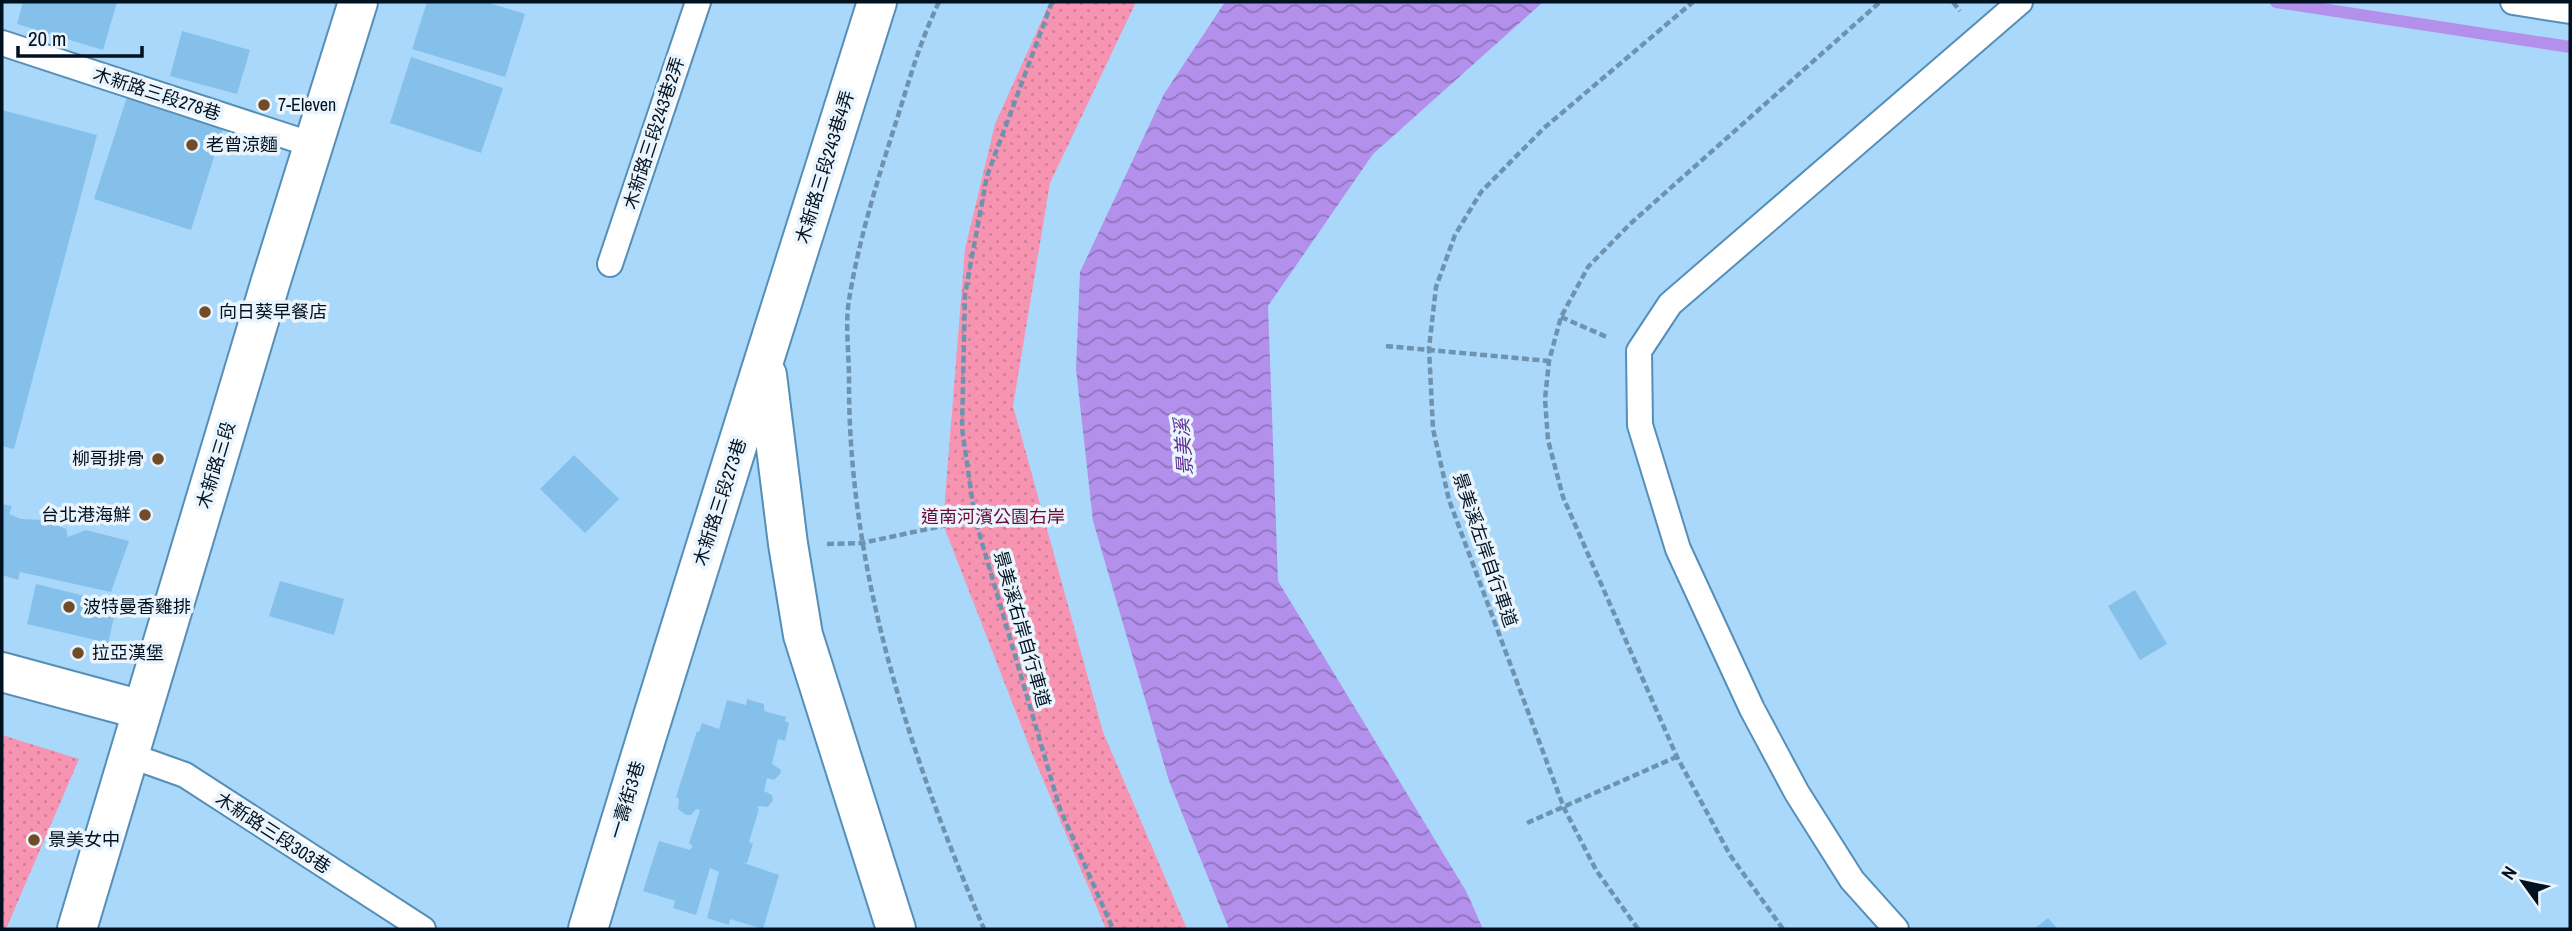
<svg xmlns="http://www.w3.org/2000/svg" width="2572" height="931" font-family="'Archivo Narrow','Noto Sans TC',sans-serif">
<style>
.park{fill:url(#park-dots)}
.water{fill:url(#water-waves)}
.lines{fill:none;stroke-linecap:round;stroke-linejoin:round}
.stream{stroke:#b390eb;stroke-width:12}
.building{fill:#85c0ea}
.service-casing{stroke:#558fb8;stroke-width:28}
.minor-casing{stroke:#558fb8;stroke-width:42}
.secondary-casing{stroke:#558fb8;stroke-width:42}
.path{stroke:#6e93af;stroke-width:4.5;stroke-dasharray:7 3.5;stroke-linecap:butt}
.service{stroke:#fff;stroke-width:24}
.minor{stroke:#fff;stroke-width:38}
.secondary{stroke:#fff;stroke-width:38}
.poi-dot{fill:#724c29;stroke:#e9f4fd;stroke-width:2.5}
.labels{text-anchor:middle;stroke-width:7;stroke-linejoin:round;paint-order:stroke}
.street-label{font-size:18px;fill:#001120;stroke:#e9f4fd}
.poi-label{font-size:18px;fill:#001120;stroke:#e9f4fd;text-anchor:start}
.park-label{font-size:18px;fill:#6c0d37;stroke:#e9f4fd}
.water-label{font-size:19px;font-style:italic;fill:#5e2d96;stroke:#e9f4fd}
</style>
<defs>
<pattern id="park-dots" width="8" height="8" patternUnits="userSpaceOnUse" patternTransform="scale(1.75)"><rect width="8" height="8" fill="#f794b2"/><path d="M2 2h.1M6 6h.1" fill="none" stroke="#d27f99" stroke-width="1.8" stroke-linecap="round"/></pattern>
<pattern id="water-waves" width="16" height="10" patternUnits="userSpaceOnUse" patternTransform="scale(1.75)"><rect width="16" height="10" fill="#b390eb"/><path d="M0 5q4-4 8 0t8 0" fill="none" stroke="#8f74be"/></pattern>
</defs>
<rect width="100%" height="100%" fill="#a9d8fb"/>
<g class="park">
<polygon points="1050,2 1136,2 1050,183 1013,406 1103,732 1187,929 1106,929 1031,751 943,524 965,249 995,124"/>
<polygon points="2,735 79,759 6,929 2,929"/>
</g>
<polygon class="water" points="1225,2 1543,2 1373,154 1268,306 1278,581 1466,891 1483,929 1229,929 1169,781 1093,521 1076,369 1080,272 1164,94"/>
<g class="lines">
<polyline class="stream" points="2276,2 2570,47"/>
</g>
<g class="building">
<polygon points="23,2 117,2 103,50 17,24"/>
<polygon points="427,2 486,2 525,14 505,77 412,49"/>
<polygon points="182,31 250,50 237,94 170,76"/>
<polygon points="411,57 503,88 481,153 390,123"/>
<polygon points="129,91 225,122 191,230 94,199"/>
<polygon points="2,110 97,135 14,449 2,446"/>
<polygon points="574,455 619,499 585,533 540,489"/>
<polygon points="2,504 12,506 9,514 21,519 45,520 66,529 68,537 86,530 129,541 111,592 20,572 18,580 2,575"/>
<polygon points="280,581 344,599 334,635 269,616"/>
<polygon points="36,584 117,604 108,643 27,624"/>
<polygon points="2135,590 2167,644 2140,660 2108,606"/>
<polygon points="747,699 764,704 764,711 786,717 785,721 789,723 785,741 778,739 772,764 781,770 780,774 774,780 767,778 764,791 772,795 773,800 768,807 759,806 757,808 759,809 749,842 753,844 747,863 741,862 779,875 763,929 730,919 729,925 707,918 719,872 710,868 696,915 673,908 675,901 643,891 659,841 690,850 693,846 689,843 700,810 696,809 691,815 686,815 678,809 679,799 676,797 697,731 699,732 702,723 719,729 727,700 746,705"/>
<polygon points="2048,918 2058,929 2034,929"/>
</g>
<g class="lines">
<defs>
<g id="service">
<polyline points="2513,2 2570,11"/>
<polyline points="2,43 313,145"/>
<polyline points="610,264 698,2"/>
<polyline points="129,755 185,775 423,929"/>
<polyline points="1896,929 1852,880 1797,793 1752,709 1678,549 1640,425 1639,351 1670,304 2020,2"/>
</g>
<g id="minor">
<polyline points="767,375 788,544 803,635 896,929"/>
<polyline points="2,672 142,710"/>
<path d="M588,929C681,619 780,311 877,2"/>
</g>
<polyline id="secondary" points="77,929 270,284 358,2"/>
</defs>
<use href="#service" class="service-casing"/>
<use href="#minor" class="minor-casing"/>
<use href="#secondary" class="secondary-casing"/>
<g class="path">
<path d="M939,2C921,39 910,77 898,116C879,175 859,238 849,300C845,325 849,353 849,379C848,570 910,755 984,929"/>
<polyline points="1052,2 987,176 965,294 962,428 975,519 1060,809 1113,929"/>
<polyline points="1953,2 1960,11"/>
<polyline points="1561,317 1609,338"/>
<polyline points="1386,346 1549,361"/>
<polyline points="827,544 862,543 975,519"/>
<polyline points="1527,823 1676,757"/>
<polyline points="1638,929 1596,870 1564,808 1449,500 1433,429 1429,348 1436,287 1455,235 1481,192 1544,128 1693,2"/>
<polyline points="1783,929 1730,855 1677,757 1563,497 1548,440 1545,399 1549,361 1561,317 1588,267 1630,224 1880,2"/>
</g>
<use href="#service" class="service"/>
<use href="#minor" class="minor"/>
<use href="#secondary" class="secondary"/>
</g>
<g class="poi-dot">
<circle cx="264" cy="105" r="7"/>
<circle cx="192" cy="145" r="7"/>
<circle cx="205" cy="312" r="7"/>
<circle cx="158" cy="459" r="7"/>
<circle cx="145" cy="515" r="7"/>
<circle cx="69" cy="607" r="7"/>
<circle cx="78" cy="653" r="7"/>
<circle cx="34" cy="840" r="7"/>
</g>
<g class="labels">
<g class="street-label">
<text transform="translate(157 94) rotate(18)" y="6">木新路三段278巷</text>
<text transform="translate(654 133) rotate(-72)" y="6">木新路三段243巷2弄</text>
<text transform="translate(825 167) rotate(-73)" y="6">木新路三段243巷4弄</text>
<text transform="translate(216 465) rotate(-73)" y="6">木新路三段</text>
<text transform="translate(720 502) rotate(-72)" y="6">木新路三段273巷</text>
<text transform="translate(1485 550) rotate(71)" y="6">景美溪左岸自行車道</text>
<text transform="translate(1022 629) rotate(74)" y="6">景美溪右岸自行車道</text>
<text transform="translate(627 800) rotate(-73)" y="6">一壽街3巷</text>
<text transform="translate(273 833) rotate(33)" y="6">木新路三段303巷</text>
</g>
<g class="poi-label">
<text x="278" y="111">7-Eleven</text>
<text x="206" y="151">老曾涼麵</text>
<text x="219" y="318">向日葵早餐店</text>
<text x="144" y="465" text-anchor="end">柳哥排骨</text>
<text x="131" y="521" text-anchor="end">台北港海鮮</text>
<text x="83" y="613">波特曼香雞排</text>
<text x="92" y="659">拉亞漢堡</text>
<text x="48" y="846">景美女中</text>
</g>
<g class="park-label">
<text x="993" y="523">道南河濱公園右岸</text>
</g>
<g class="water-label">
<text transform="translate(1183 447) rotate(-94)" y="7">景美溪</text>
</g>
</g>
<rect width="2572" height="931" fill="none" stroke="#001120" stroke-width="7"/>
<g transform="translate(2523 882) rotate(303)" stroke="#e9f4fd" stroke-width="5" paint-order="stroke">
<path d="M0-5L12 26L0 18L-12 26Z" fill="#001120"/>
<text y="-10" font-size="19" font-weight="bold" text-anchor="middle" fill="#001120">N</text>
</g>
<path d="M18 46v10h124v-10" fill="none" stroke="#001120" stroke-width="3.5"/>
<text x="28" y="46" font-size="21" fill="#001120" stroke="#e9f4fd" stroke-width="5" paint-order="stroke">20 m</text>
</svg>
